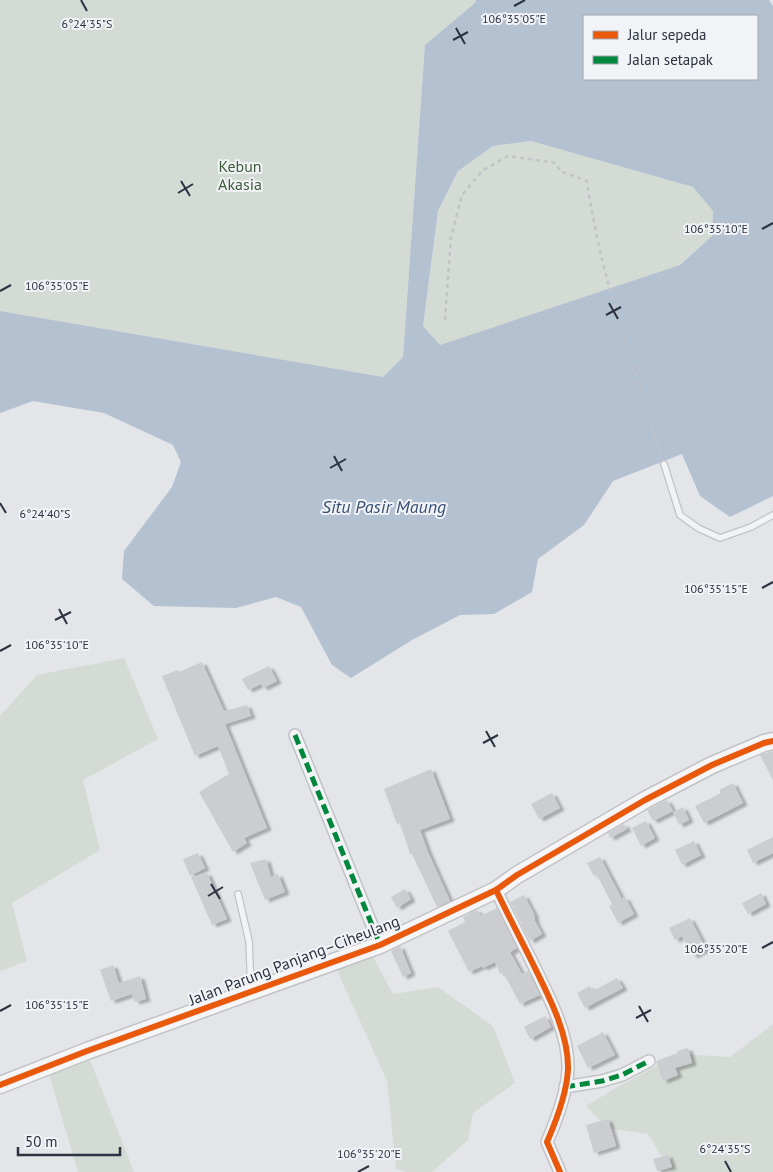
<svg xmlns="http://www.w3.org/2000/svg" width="773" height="1172" font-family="'PT Sans',sans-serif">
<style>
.green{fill:#d4dbd4}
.water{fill:#b3c1d1;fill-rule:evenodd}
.building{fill:#cbcdd0;filter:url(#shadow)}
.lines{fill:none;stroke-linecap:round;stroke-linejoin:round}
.lane-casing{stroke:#c1c3c6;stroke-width:8}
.street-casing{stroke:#c1c3c6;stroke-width:14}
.secondary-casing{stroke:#c1c3c6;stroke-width:19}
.path{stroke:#c2c3c8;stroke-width:2.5;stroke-dasharray:4 4;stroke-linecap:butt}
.lane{stroke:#f2f3f5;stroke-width:5.5}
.street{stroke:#f2f3f5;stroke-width:11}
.secondary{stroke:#f6f6f7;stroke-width:16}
.quiet{stroke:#00873e;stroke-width:5;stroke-dasharray:10 5;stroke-linecap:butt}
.cycleway-casing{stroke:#f1f3f7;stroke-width:9}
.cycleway{stroke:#e8590c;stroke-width:6}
.ticks{fill:none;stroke:#2b3240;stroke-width:2}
.labels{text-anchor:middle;stroke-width:4;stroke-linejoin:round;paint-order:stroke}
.park-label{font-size:16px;fill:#3e5b39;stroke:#f1f3f7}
.street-label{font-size:16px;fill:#2b3240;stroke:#f1f3f7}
.water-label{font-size:18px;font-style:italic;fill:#374f72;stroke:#f1f3f7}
.ticks-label{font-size:12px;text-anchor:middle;fill:#2b3240;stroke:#f1f3f7;stroke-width:4;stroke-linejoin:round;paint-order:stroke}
</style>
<defs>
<filter id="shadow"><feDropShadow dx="4.5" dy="2.5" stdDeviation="1" flood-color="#0004"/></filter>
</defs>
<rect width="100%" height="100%" fill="#e3e5e8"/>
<g class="green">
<polygon points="0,0 476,0 475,3 425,46 403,357 383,377 0,311"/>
<polygon points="531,141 693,187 713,211 712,236 680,265 440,345 423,326 438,211 458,170 493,146"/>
<polygon points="124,658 158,739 83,780 100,850 12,903 27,961 0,971 0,716 37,675"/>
<polygon points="366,944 393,994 438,987 493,1026 515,1083 473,1113 468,1140 432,1172 407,1172 396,1169 387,1081 331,957"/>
<polygon points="773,1024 773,1172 671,1172 648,1134 607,1128 586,1106 614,1089 678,1054 730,1057"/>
<polygon points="85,1047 134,1172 78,1172 45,1061"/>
</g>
<path class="water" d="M476,0H769L773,6V496L730,517L700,496L682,454L613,481L584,525L538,559L532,592L494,614L460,615L412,640L351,678L332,665L301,607L276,597L236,608L154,606L122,579L124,551L172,487L181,462L173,445L104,413L33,401L0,413V311L383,377L403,357L425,45L475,3ZM584,16H757V79H584ZM531,141L693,187L713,211L712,236L680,265L440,345L423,326L438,211L458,171L493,146Z"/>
<g class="building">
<polygon points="202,662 224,711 247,705 251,716 225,724 267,828 244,838 247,843 233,852 199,792 229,774 218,746 195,756 162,676 178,670 179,672"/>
<polygon points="269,666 277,681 263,688 261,684 248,690 242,679"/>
<polygon points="773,751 773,780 760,755"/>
<polygon points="431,769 450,819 420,830 428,852 450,901 437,907 412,854 410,854 400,823 397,824 384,789"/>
<polygon points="733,783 743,803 704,823 695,806 721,793 719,790"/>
<polygon points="552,793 560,808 539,819 531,804"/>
<polygon points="667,800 673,811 653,821 647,810"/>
<polygon points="683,807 689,820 679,825 673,812"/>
<polygon points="646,821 655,838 641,846 632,828"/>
<polygon points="624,824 627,829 610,838 608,833"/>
<polygon points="773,837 773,853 753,863 747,850"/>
<polygon points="694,841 701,855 682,865 675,850"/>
<polygon points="198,853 205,868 190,876 183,859"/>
<polygon points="600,857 622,899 625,897 634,914 618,923 609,906 612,904 597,875 594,876 587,863"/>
<polygon points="266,859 271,877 278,874 285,892 265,900 250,863"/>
<polygon points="207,873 227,919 212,925 191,877"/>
<polygon points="405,889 411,899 397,908 391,897"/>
<polygon points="761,893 766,904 748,914 742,903"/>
<polygon points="524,895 534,914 535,921 542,934 530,941 510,902"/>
<polygon points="497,908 517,948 510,952 522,974 528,971 540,995 520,1004 503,972 500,974 495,962 483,968 482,966 469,972 448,931 465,922 463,917 474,911 477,910 481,916"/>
<polygon points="690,918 706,949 693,956 682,936 675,940 669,928"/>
<polygon points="400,946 411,973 403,977 391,951"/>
<polygon points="113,965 119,983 140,976 146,999 135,1002 132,994 111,1001 100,970"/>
<polygon points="617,978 623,988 585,1008 577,993 590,986 593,991"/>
<polygon points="545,1016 551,1027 530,1039 524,1027"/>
<polygon points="603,1032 615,1055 588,1068 577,1046"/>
<polygon points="688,1048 692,1063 675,1068 678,1075 663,1081 656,1061 678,1053 677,1051"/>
<polygon points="608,1119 616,1146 594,1153 586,1125"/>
<polygon points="668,1155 672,1167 657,1171 653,1159"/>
</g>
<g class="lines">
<defs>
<g id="lane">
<polyline points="664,464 680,515 698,528 720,538 751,527 773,515"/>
<polyline points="238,894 249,941 251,990"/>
</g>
<g id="street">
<polyline points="295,735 380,945"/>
<path d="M496,890C507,913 519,936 530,958C546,991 569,1032 568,1069C567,1093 557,1119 547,1142L560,1172"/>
<polyline points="565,1087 602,1081 622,1075 649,1061"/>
</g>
<polyline id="secondary" points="0,1085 87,1051 380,945 496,890 517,875 645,800 712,765 764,743 773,741"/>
</defs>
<use href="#lane" class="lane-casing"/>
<use href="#street" class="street-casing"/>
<use href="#secondary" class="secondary-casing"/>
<path class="path" d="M445,320L451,237L462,195L482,171L508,156L556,163L560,171L587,181C600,275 633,364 661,455"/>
<use href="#lane" class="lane"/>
<use href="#street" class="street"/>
<use href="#secondary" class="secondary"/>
<g class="quiet">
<polyline points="295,735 380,945"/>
<polyline points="565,1087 602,1081 622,1075 649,1061"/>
</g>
<defs>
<g id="cycleway">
<path d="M496,890C507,913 519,936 530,958C546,991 569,1032 568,1069C567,1093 557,1119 547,1142L560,1172"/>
<polyline points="0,1085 87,1051 380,945 496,890 517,875 645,800 712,765 764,743 773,741"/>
</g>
</defs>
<use href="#cycleway" class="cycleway-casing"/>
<use href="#cycleway" class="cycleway"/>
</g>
<path class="ticks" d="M81,0L87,11M514,6L525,0M456,28L465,44M453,40L468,32M181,181L190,196M178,193L193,184M762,229L773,223M0,291L11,285M609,303L618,319M606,315L621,307M334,456L342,471M330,468L346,459M0,503L6,513M762,588L773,582M59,609L67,624M55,620L71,612M0,651L11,645M486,731L495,747M483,743L498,735M211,884L220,899M208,896L223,887M762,948L773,942M639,1006L648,1022M0,1011L11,1005M636,1018L651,1010M725,1161L731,1172M358,1172L369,1166"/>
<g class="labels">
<g class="park-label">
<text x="240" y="172">Kebun<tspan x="240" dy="18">Akasia</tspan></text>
</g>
<g class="street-label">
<text transform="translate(294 960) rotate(-21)" y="6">Jalan Parung Panjang–Ciheulang</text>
</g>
<g class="water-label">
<text x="384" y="513">Situ Pasir Maung</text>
</g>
</g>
<g class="ticks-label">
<text x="514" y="23">106°35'05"E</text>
<text x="87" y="28">6°24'35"S</text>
<text x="716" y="233">106°35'10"E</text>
<text x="57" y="290">106°35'05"E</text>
<text x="45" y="518">6°24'40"S</text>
<text x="716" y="593">106°35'15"E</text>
<text x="57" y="649">106°35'10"E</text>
<text x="716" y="953">106°35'20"E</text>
<text x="57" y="1009">106°35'15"E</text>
<text x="725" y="1153">6°24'35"S</text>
<text x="369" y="1158">106°35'20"E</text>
</g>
<rect x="583" y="15" width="175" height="65" fill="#f1f3f7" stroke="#a2a6ae"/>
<rect x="593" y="31" width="25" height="8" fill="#e8590c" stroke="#a2a6ae"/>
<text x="628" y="40" font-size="15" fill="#2b3240">Jalur sepeda</text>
<rect x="593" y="56" width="25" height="8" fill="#00873e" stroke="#a2a6ae"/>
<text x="628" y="65" font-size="15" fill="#2b3240">Jalan setapak</text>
<path d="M18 1147v8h102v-8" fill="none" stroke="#2b3240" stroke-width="2.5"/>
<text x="25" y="1147" font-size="15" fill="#2b3240" stroke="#f1f3f7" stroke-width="4" paint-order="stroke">50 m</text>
</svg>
